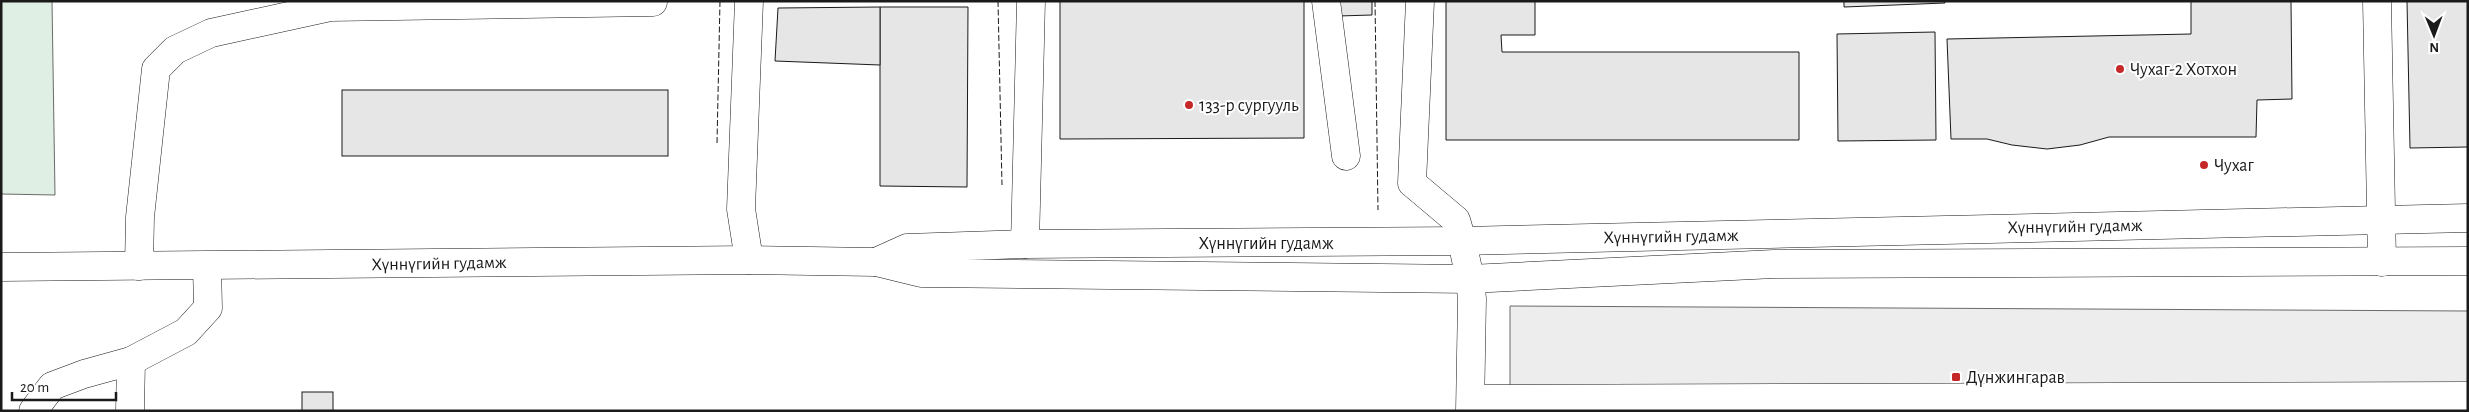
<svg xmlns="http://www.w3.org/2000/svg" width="2469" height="412" font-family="'Alegreya Sans',sans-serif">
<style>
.green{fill:#e0efe3;stroke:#6a6a6a}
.parking{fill:#ededed;stroke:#6a6a6a}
.building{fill:#e6e6e6;stroke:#1a1a1a}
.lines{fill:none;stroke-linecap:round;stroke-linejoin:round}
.minor-casing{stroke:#1a1a1a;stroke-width:29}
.major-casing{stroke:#1a1a1a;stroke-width:29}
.minor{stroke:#fff;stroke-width:28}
.major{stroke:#fff;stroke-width:28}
.fence{stroke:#1a1a1a;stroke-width:1;stroke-dasharray:6 2.5;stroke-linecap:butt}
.poi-dot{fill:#c62828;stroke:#fff;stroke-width:2}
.labels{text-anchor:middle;stroke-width:4;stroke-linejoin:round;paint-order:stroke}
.poi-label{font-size:18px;fill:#1a1a1a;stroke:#fff;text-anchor:start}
.street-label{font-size:18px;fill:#1a1a1a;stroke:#fff}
</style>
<rect width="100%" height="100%" fill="#fff"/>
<polygon class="green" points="1,1 52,1 55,195 1,194"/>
<polygon class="parking" points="1510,306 2468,311 2468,411 1510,411"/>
<g class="building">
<polygon points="1060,1 1304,1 1304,138 1060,139"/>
<polygon points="1338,1 1372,1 1372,15 1338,16"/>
<polygon points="1446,1 1535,1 1535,35 1501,35 1502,52 1799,52 1799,140 1446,140"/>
<polygon points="1844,1 1945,1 1945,3 1844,7"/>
<polygon points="2191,1 2291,1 2292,99 2257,100 2256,137 2109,137 2080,145 2047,149 2012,145 1987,139 1951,139 1947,39 2191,34"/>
<polygon points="2407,1 2468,1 2468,147 2410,148"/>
<polygon points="880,7 968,7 967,187 880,186"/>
<polygon points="880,7 880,65 775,61 778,8"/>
<polygon points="1935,32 1936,140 1838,141 1837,34"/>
<rect x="342" y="90" width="326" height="66"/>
<rect x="302" y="392" width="31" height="19"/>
</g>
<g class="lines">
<defs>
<g id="minor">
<polyline points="749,1 741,209 749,260"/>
<polyline points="1326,1 1346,156"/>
<polyline points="1420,1 1412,183 1456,220 1462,241 1470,279 1472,299 1470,411"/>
<polyline points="2377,1 2382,262"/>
<polyline points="1025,244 1031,1"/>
<polyline points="139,266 140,217 156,69 175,50 211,33 330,7 653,2"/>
<polyline points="1471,399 2468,396"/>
<polyline points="33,411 52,386 84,374 131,361 186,332 208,308 207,266"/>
<polyline points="130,411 131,361"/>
</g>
<g id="major">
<polyline points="876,262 907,248 1025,244 1462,241 2468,218"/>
<polyline points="1,267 749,260 876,262 921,273 1470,279 1774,264 2468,261"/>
</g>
</defs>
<use href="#minor" class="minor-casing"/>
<use href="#major" class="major-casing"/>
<use href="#minor" class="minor"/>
<use href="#major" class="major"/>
<g class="fence">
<polyline points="998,1 1002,185"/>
<polyline points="1375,1 1378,210"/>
<polyline points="717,143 720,1"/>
</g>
</g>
<g class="poi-dot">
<circle cx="2120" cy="69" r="5"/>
<circle cx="1189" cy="105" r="5"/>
<circle cx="2204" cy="165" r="5"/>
<rect x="1951" y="372" width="10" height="10" rx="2.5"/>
</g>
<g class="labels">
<g class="poi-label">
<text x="2130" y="75">Чухаг-2 Хотхон</text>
<text x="1199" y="111">133-р сургууль</text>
<text x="2214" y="171">Чухаг</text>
<text x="1966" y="383">Дүнжингарав</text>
</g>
<g class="street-label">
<text transform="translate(2075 226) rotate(-1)" y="6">Хүннүгийн гудамж</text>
<text transform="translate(1671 236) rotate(-1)" y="6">Хүннүгийн гудамж</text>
<text x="1266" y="249">Хүннүгийн гудамж</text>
<text transform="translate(439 263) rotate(-1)" y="6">Хүннүгийн гудамж</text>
</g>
</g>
<rect width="2469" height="412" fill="none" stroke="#1a1a1a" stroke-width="5"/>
<g transform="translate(2434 35) rotate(179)" stroke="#ffffff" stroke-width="4" paint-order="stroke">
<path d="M0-4L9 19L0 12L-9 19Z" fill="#1a1a1a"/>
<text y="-8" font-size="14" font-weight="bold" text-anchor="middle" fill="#1a1a1a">N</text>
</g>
<path d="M12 392v8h104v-8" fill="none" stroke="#1a1a1a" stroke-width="2.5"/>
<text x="20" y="392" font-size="15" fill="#1a1a1a" stroke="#ffffff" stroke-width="4" paint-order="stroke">20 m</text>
</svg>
